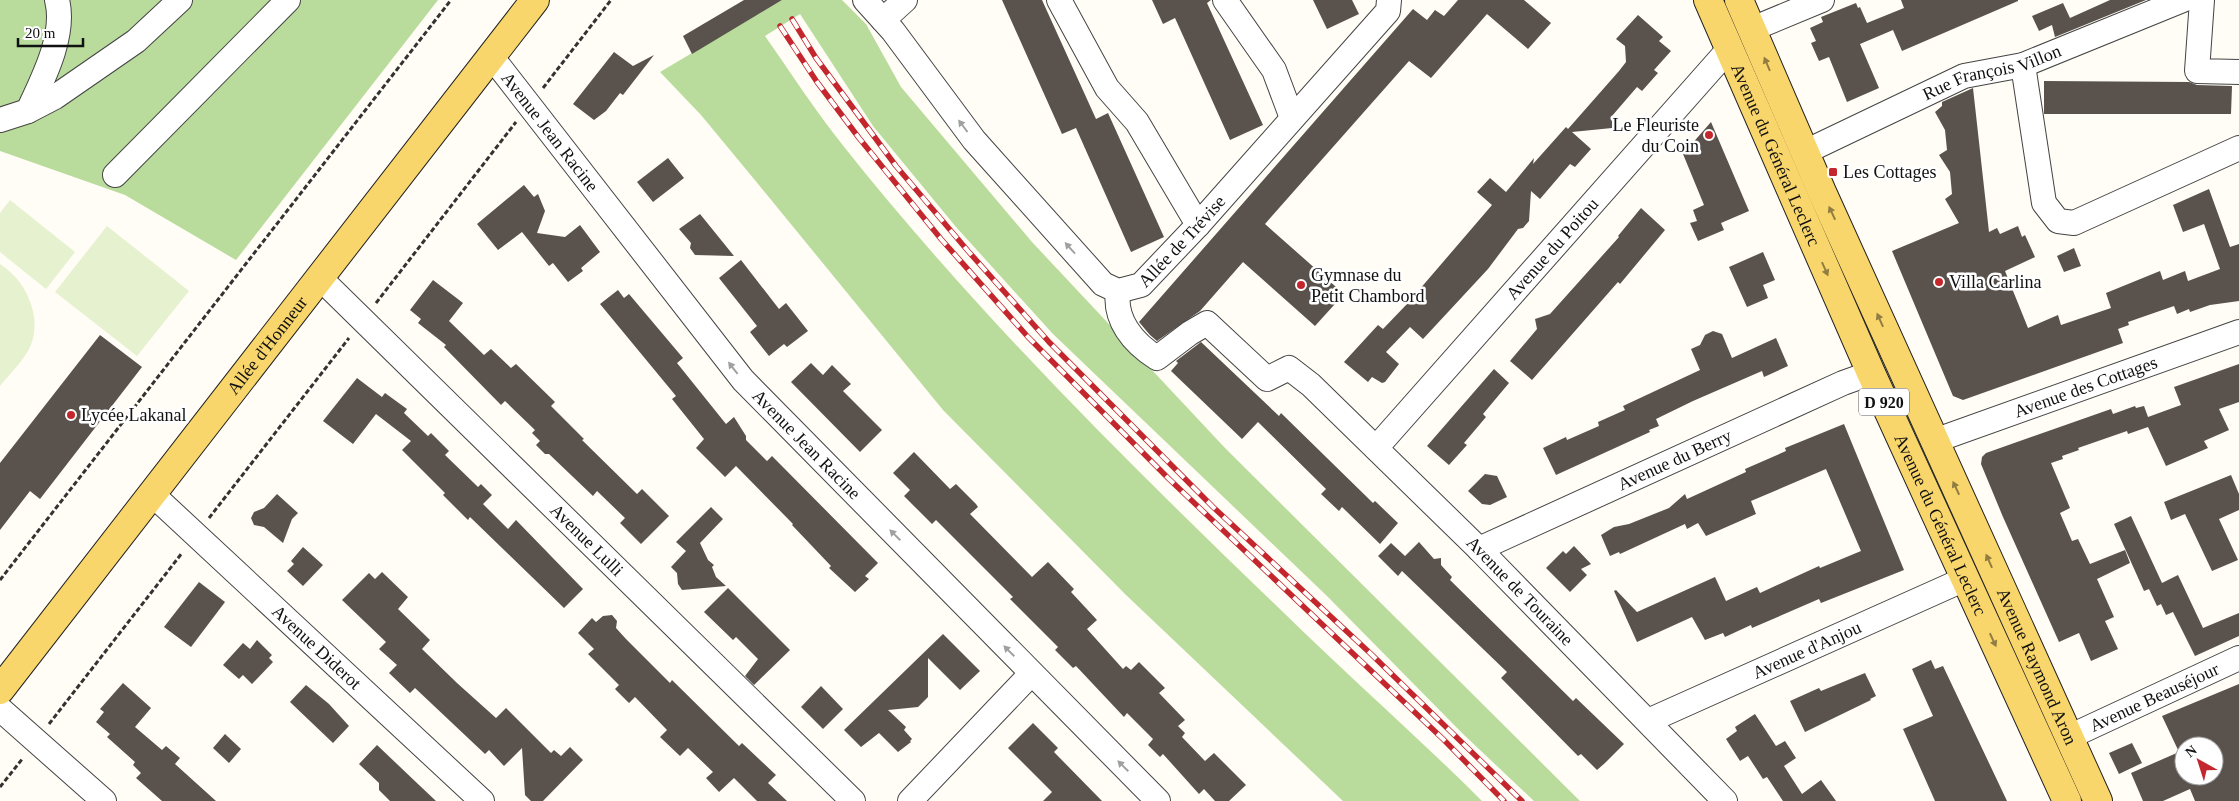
<svg xmlns="http://www.w3.org/2000/svg" width="2239" height="801" font-family="'Times New Roman',serif">
<style>
.forest{fill:#b9dc9c}
.pitch{fill:#e6f2cf}
.building{fill:#5a524d;fill-rule:evenodd}
.lines{fill:none;stroke-linecap:round;stroke-linejoin:round}
.minor-casing{stroke:#444;stroke-width:26}
.major-casing{stroke:#222;stroke-width:30}
.path{stroke:#333;stroke-width:3;stroke-dasharray:5 2.5;stroke-linecap:butt}
.minor{stroke:#fff;stroke-width:24}
.major{stroke:#f9d66b;stroke-width:28}
.rail-casing{stroke:#c4262e;stroke-width:5.5}
.rail{stroke:#fff;stroke-width:4;stroke-dasharray:11;stroke-linecap:butt}
.oneway{fill:#917d42}
.oneway2{fill:#a0a0a0}
.poi-dot{fill:#c4262e;stroke:#fff;stroke-width:2}
.labels{text-anchor:middle;stroke-width:5;stroke-linejoin:round;paint-order:stroke}
.shield{fill:#fff;stroke:#585858;stroke-width:1}
.shield-label{font-size:16px;font-weight:bold;fill:#111}
.street-label{font-size:18px;fill:#111;stroke:#fff}
.poi-label{font-size:18px;fill:#111;stroke:#fff;text-anchor:start}
</style>
<rect width="100%" height="100%" fill="#fffdf5"/>
<g class="forest">
<polygon points="0,0 438,0 236,260 125,195 0,151"/>
<path d="M782,0H842L866,24L901,87L1032,242L1226,449L1580,801H1534L1462,733L1327,596L1053,334L956,227L873,126L800,14L765,36C791,73 816,112 845,148C977,314 1130,465 1283,612C1348,676 1417,736 1482,801H1343L1125,594L943,410L754,179L701,115L660,72Z"/>
</g>
<g class="pitch">
<polygon points="10,200 75,252 46,289 0,252 0,213"/>
<polygon points="107,226 189,291 137,356 55,292"/>
<path d="M0,264C25,280 41,313 32,342C27,358 10,373 0,386Z"/>
</g>
<g class="building">
<polygon points="744,0 782,0 692,54 683,36"/>
<polygon points="1002,0 1042,0 1096,119 1108,113 1164,237 1131,252 1076,128 1062,134"/>
<polygon points="1152,0 1211,0 1207,3 1263,125 1230,140 1175,18 1163,24"/>
<polygon points="1313,0 1352,0 1359,14 1327,29"/>
<polygon points="1458,0 1524,0 1551,23 1528,49 1487,14 1431,78 1409,61 1265,224 1344,294 1315,326 1243,262 1200,311 1157,341 1150,335 1139,322 1413,9 1427,20 1435,10 1444,16"/>
<polygon points="1901,0 2018,0 2018,1 1902,51 1893,30 1860,44 1879,88 1847,102 1829,57 1819,61 1811,43 1816,41 1810,28 1823,22 1821,17 1856,3 1858,8 1860,7 1867,23 1904,8"/>
<polygon points="2110,0 2146,0 2055,37 2052,25 2039,31 2032,16 2063,3 2070,18"/>
<polygon points="1638,15 1663,37 1659,41 1671,51 1654,70 1658,73 1642,91 1637,87 1612,116 1612,128 1572,132 1591,149 1575,167 1570,164 1540,199 1531,191 1529,221 1523,228 1518,229 1488,269 1423,339 1410,327 1386,352 1399,364 1385,382 1382,383 1372,377 1368,382 1344,362 1378,325 1383,329 1407,304 1492,205 1477,192 1490,178 1506,192 1534,158 1533,164 1566,127 1568,129 1619,71 1626,62 1625,46 1616,39"/>
<polygon points="614,52 633,66 654,55 623,95 620,93 606,111 594,120 573,104"/>
<polygon points="2044,81 2189,82 2197,85 2232,86 2231,114 2044,114"/>
<polygon points="1973,88 1989,232 1997,228 2000,234 2018,226 2022,237 2025,235 2035,257 2005,271 2028,328 2058,315 2061,325 2111,308 2106,293 2160,271 2163,280 2185,271 2188,281 2220,269 2204,224 2183,232 2173,205 2209,189 2230,247 2239,244 2239,301 2210,305 2190,312 2189,309 2177,314 2174,306 2128,322 2129,325 2118,329 2123,343 1963,400 1953,396 1892,251 1959,223 1945,199 1952,194 1950,172 1939,155 1947,150 1945,130 1935,112 1942,106 1942,102"/>
<polygon points="1711,122 1749,211 1721,223 1724,230 1698,241 1690,223 1697,221 1693,210 1704,205 1683,154"/>
<polygon points="668,158 684,178 653,202 637,182"/>
<polygon points="524,185 534,197 538,194 545,211 537,233 565,237 580,225 600,252 581,268 583,271 568,282 553,263 549,266 522,232 498,250 477,224"/>
<polygon points="1641,208 1665,230 1620,284 1618,282 1532,380 1510,361 1537,329 1535,319 1550,314 1619,237 1618,236"/>
<polygon points="700,214 734,256 695,255 690,248 691,243 679,229"/>
<polygon points="2074,248 2081,266 2064,272 2057,256"/>
<polygon points="1763,252 1775,280 1763,285 1768,298 1747,307 1729,267"/>
<polygon points="741,260 779,309 786,303 808,331 787,347 784,344 769,356 750,332 757,326 719,278"/>
<polygon points="433,280 463,303 449,321 484,355 491,349 511,368 516,364 555,402 551,406 584,439 582,440 637,494 642,489 669,516 641,544 620,523 625,518 597,491 593,496 549,454 545,454 536,445 540,441 532,433 535,430 505,401 501,405 444,347 446,345 418,323 421,319 410,310"/>
<polygon points="618,290 624,298 629,294 683,358 677,363 726,424 734,417 746,436 746,440 767,461 772,456 878,563 865,576 869,579 855,592 829,568 831,566 792,525 793,524 736,466 725,477 696,448 704,439 672,399 676,396 600,304"/>
<polygon points="1713,331 1722,334 1732,358 1776,338 1788,366 1764,377 1762,371 1693,401 1656,419 1659,426 1649,430 1650,432 1556,475 1543,448 1566,437 1567,440 1599,426 1598,422 1625,410 1623,406 1700,370 1691,349 1700,345 1705,335"/>
<polygon points="100,335 142,367 40,499 30,491 0,530 0,463"/>
<polygon points="1201,342 1279,416 1281,413 1373,503 1375,501 1398,523 1380,544 1342,507 1339,511 1321,494 1326,489 1258,422 1242,439 1171,371 1178,363 1176,361"/>
<polygon points="811,363 823,375 832,365 851,384 843,391 882,430 860,452 791,382"/>
<polygon points="2239,364 2239,402 2219,409 2229,430 2204,441 2208,448 2166,466 2148,427 2128,434 2127,431 2078,448 2079,450 2062,456 2063,459 2051,463 2070,508 2060,513 2072,541 2078,539 2090,564 2125,550 2130,563 2097,579 2114,617 2105,621 2118,649 2091,661 2079,633 2059,642 2003,517 1981,464 1982,457 1986,453 2111,409 2113,414 2135,406 2136,408 2144,406 2148,417 2181,405 2174,387"/>
<polygon points="1494,369 1509,383 1483,414 1486,417 1464,443 1467,445 1449,465 1427,446"/>
<polygon points="357,378 382,397 385,393 407,409 404,413 428,436 431,433 449,451 445,455 478,487 481,484 492,495 483,504 508,529 516,520 583,589 564,608 470,517 468,520 443,495 445,493 402,450 411,441 376,414 353,444 323,421"/>
<polygon points="1844,424 1904,570 1821,603 1819,599 1752,628 1751,625 1725,637 1723,633 1705,640 1692,617 1637,642 1614,591 1616,590 1637,612 1715,577 1726,601 1757,587 1760,593 1819,566 1820,568 1861,551 1826,469 1751,501 1756,514 1706,536 1698,523 1687,529 1685,524 1620,554 1619,552 1610,556 1601,535 1614,527 1629,524 1669,508 1685,494 1687,499 1746,472 1745,469 1786,451 1785,448"/>
<polygon points="914,452 950,489 956,484 976,504 978,507 970,514 1032,577 1048,562 1074,589 1071,592 1097,620 1087,629 1123,669 1126,666 1131,670 1139,662 1165,688 1159,693 1185,720 1178,726 1185,733 1182,737 1205,761 1214,753 1246,785 1229,801 1215,801 1204,789 1199,794 1163,754 1160,757 1148,745 1153,739 1127,713 1124,717 1076,666 1073,668 1055,650 1058,647 1010,599 1013,597 936,520 932,524 904,496 910,490 893,473"/>
<polygon points="1485,474 1497,476 1507,497 1490,505 1482,504 1468,491"/>
<polygon points="2231,475 2239,494 2239,510 2219,519 2238,560 2212,571 2185,514 2171,520 2164,502"/>
<polygon points="277,494 298,513 292,519 283,543 264,527 254,525 251,518 254,512 264,508"/>
<polygon points="711,507 723,519 700,543 708,560 714,565 712,567 716,577 726,586 682,590 678,584 677,573 671,567 686,551 676,542"/>
<polygon points="2131,516 2162,583 2178,575 2203,628 2239,613 2239,636 2195,656 2173,612 2166,615 2161,604 2157,606 2149,589 2144,591 2114,524"/>
<polygon points="1419,542 1434,559 1441,558 1441,565 1452,577 1450,580 1573,701 1576,698 1624,744 1605,763 1597,770 1581,754 1578,756 1501,678 1507,672 1402,571 1398,576 1378,556 1391,543 1405,556"/>
<polygon points="1574,546 1591,564 1581,569 1587,575 1570,592 1546,568 1563,551 1566,554"/>
<polygon points="303,547 323,565 303,586 287,571 294,564 291,561"/>
<polygon points="382,572 408,597 398,609 430,640 422,649 457,683 496,718 506,708 551,753 554,750 561,756 570,747 583,760 543,801 531,801 525,795 522,748 504,766 489,750 485,754 415,688 410,693 389,673 397,665 379,649 386,642 342,600 369,573 375,579"/>
<polygon points="199,582 225,602 191,647 164,627"/>
<polygon points="728,588 790,650 754,685 745,676 758,659 736,637 733,640 704,612"/>
<polygon points="612,615 617,621 616,628 626,639 670,683 672,680 739,746 742,743 776,775 768,783 787,801 757,801 734,778 719,792 706,778 713,772 688,748 680,756 660,737 667,730 635,697 629,703 615,689 619,685 588,654 594,649 578,633 592,618 596,622 603,616"/>
<polygon points="943,634 980,671 960,690 928,658 928,697 918,707 888,710 906,727 904,730 912,739 910,741 911,742 898,752 879,733 861,747 844,730"/>
<polygon points="257,640 272,655 269,658 273,662 252,684 243,675 239,679 223,665 243,643 250,649"/>
<polygon points="1931,660 1935,669 1943,666 2007,801 1935,801 1903,729 1933,716 1912,669"/>
<polygon points="1865,673 1876,696 1870,699 1871,700 1805,732 1790,701 1819,688 1821,691"/>
<polygon points="123,683 151,708 135,727 162,750 166,746 180,758 175,764 216,801 162,801 136,778 141,773 133,765 135,762 107,737 110,734 96,722 104,712 100,709"/>
<path d="M2239,684V801H2195L2190,789L2163,801H2143L2131,773L2179,752L2162,716ZM2184,746H2214V776H2184Z"/>
<polygon points="306,685 329,704 349,726 333,743 290,702"/>
<polygon points="821,686 843,709 823,729 801,707"/>
<polygon points="1755,714 1776,746 1785,741 1796,758 1784,766 1802,794 1821,780 1836,801 1783,801 1767,777 1763,779 1748,756 1740,761 1726,739 1737,731 1735,727"/>
<polygon points="1033,723 1058,748 1054,752 1102,801 1043,801 1052,792 1008,748"/>
<polygon points="225,734 241,749 229,763 213,748"/>
<polygon points="2132,743 2142,763 2119,774 2109,753"/>
<polygon points="377,745 418,784 436,801 390,801 379,790 379,783 359,764"/>
</g>
<g class="lines">
<defs>
<g id="minor">
<path id="s1" d="M865,0L893,31L974,140L1103,284L1118,291L1141,285L1198,225L1388,11L1389,0"/>
<polyline points="1059,0 1107,88 1137,122 1198,225"/>
<polyline points="1225,0 1274,70 1292,118"/>
<polyline points="2202,0 2197,71 2239,72"/>
<polyline points="883,20 905,0"/>
<polyline points="1752,29 1822,0"/>
<path id="s2" d="M491,56L743,380L1158,801"/>
<polyline points="2023,65 2044,203 2058,221 2074,223 2239,148"/>
<polyline points="28,111 55,97 136,41 180,0"/>
<path d="M0,120L28,111C43,79 66,35 57,0"/>
<path id="s3" d="M1805,152L1964,76L2023,65L2183,0"/>
<polyline points="115,175 288,0"/>
<path id="s4" d="M320,278L853,801"/>
<path id="s5" d="M1118,291C1114,320 1133,343 1157,358L1190,333L1207,323L1267,379L1289,368L1311,385L1479,549L1725,801"/>
<path id="s6" d="M1934,441L2239,332"/>
<path id="s7" d="M1376,448L1729,49"/>
<path id="s8" d="M152,494L482,801"/>
<path id="s9" d="M1479,549L1843,383L1871,373"/>
<polyline points="0,709 104,801"/>
<path id="s10" d="M1648,721L1965,579"/>
<path id="s11" d="M2069,737L2239,658"/>
<polyline points="910,801 1031,674"/>
</g>
<g id="major">
<path id="s12" d="M1708,0L1871,373L2067,801"/>
<path id="s13" d="M1739,0L1822,192L2098,801"/>
<path id="s14" d="M0,690L535,0"/>
</g>
</defs>
<use href="#minor" class="minor-casing"/>
<use href="#major" class="major-casing"/>
<g class="path">
<polyline points="543,88 611,0"/>
<polyline points="376,303 516,122"/>
<polyline points="209,518 349,338"/>
<polyline points="0,580 451,0"/>
<polyline points="49,724 182,553"/>
<polyline points="0,787 23,758"/>
</g>
<use href="#minor" class="minor"/>
<use href="#major" class="major"/>
<defs>
<g id="rail">
<polyline points="792,19 816,58 896,166 968,251 1049,342 1213,507 1370,653 1522,801"/>
<polyline points="780,26 817,82 859,138 941,239 1028,337 1169,479 1443,739 1504,801"/>
</g>
</defs>
<use href="#rail" class="rail-casing"/>
<use href="#rail" class="rail"/>
</g>
<defs><path id="oneway-solid" d="M-6-.8H1V-3.2L6.5 0L1 3.2V.8H-6Z" transform="scale(1.25)"/></defs>
<g class="oneway">
<use href="#oneway-solid" transform="translate(1767 64) rotate(-113)"/>
<use href="#oneway-solid" transform="translate(1832 213) rotate(-115)"/>
<use href="#oneway-solid" transform="translate(1825 269) rotate(66)"/>
<use href="#oneway-solid" transform="translate(1880 320) rotate(-114)"/>
<use href="#oneway-solid" transform="translate(1956 488) rotate(-115)"/>
<use href="#oneway-solid" transform="translate(1989 561) rotate(-114)"/>
<use href="#oneway-solid" transform="translate(1993 640) rotate(65)"/>
</g>
<g class="oneway2">
<use href="#oneway-solid" transform="translate(963 126) rotate(-127)"/>
<use href="#oneway-solid" transform="translate(1070 248) rotate(-132)"/>
<use href="#oneway-solid" transform="translate(733 368) rotate(-128)"/>
<use href="#oneway-solid" transform="translate(895 535) rotate(-135)"/>
<use href="#oneway-solid" transform="translate(1009 651) rotate(-135)"/>
<use href="#oneway-solid" transform="translate(1123 766) rotate(-135)"/>
</g>
<g class="poi-dot">
<circle cx="1709" cy="135" r="5"/>
<rect x="1828" y="167" width="10" height="10" rx="2.5"/>
<circle cx="1939" cy="282" r="5"/>
<circle cx="1301" cy="285" r="5"/>
<circle cx="71" cy="415" r="5"/>
</g>
<g class="labels">
<rect class="shield" x="1859" y="388.5" width="50" height="27" rx="4"/>
<g class="shield-label">
<text x="1884" y="408">D 920</text>
</g>
<g class="street-label">
<text dy="6" stroke="none"><textPath href="#s3" startOffset="204">Rue François Villon</textPath></text>
<text dy="6" stroke="none"><textPath href="#s2" startOffset="96">Avenue Jean Racine</textPath></text>
<text dy="6" stroke="none"><textPath href="#s12" startOffset="169">Avenue du Général Leclerc</textPath></text>
<text dy="6" stroke="none"><textPath href="#s1" startOffset="471">Allée de Trévise</textPath></text>
<text dy="6" stroke="none"><textPath href="#s7" startOffset="266">Avenue du Poitou</textPath></text>
<text dy="6" stroke="none"><textPath href="#s14" startOffset="436">Allée d'Honneur</textPath></text>
<text dy="6" stroke="none"><textPath href="#s6" startOffset="161">Avenue des Cottages</textPath></text>
<text dy="6" stroke="none"><textPath href="#s2" startOffset="501">Avenue Jean Racine</textPath></text>
<text dy="6" stroke="none"><textPath href="#s9" startOffset="215">Avenue du Berry</textPath></text>
<text dy="6" stroke="none"><textPath href="#s12" startOffset="574">Avenue du Général Leclerc</textPath></text>
<text dy="6" stroke="none"><textPath href="#s4" startOffset="374">Avenue Lulli</textPath></text>
<text dy="6" stroke="none"><textPath href="#s5" startOffset="571">Avenue de Touraine</textPath></text>
<text dy="6" stroke="none"><textPath href="#s8" startOffset="225">Avenue Diderot</textPath></text>
<text dy="6" stroke="none"><textPath href="#s10" startOffset="174">Avenue d'Anjou</textPath></text>
<text dy="6" stroke="none"><textPath href="#s13" startOffset="730">Avenue Raymond Aron</textPath></text>
<text dy="6" stroke="none"><textPath href="#s11" startOffset="94">Avenue Beauséjour</textPath></text>
</g>
<g class="poi-label">
<text x="1699" y="131" text-anchor="end">Le Fleuriste<tspan x="1699" dy="21">du Coin</tspan></text>
<text x="1843" y="178">Les Cottages</text>
<text x="1311" y="281">Gymnase du<tspan x="1311" dy="21">Petit Chambord</tspan></text>
<text x="1949" y="288">Villa Carlina</text>
<text x="81" y="421">Lycée Lakanal</text>
</g>
</g>
<g transform="translate(2199 761) rotate(321)"><circle r="24" fill="#ffffff" stroke="#a0a0a0"/>
<path d="M0-4L9 19L0 12L-9 19Z" fill="#c4262e"/>
<text y="-8" font-size="14" font-weight="bold" text-anchor="middle" fill="#111111">N</text>
</g>
<path d="M18 38v8h65v-8" fill="none" stroke="#111111" stroke-width="2.5"/>
<text x="25" y="38" font-size="15" fill="#111111" stroke="#ffffff" stroke-width="4" paint-order="stroke">20 m</text>
</svg>
